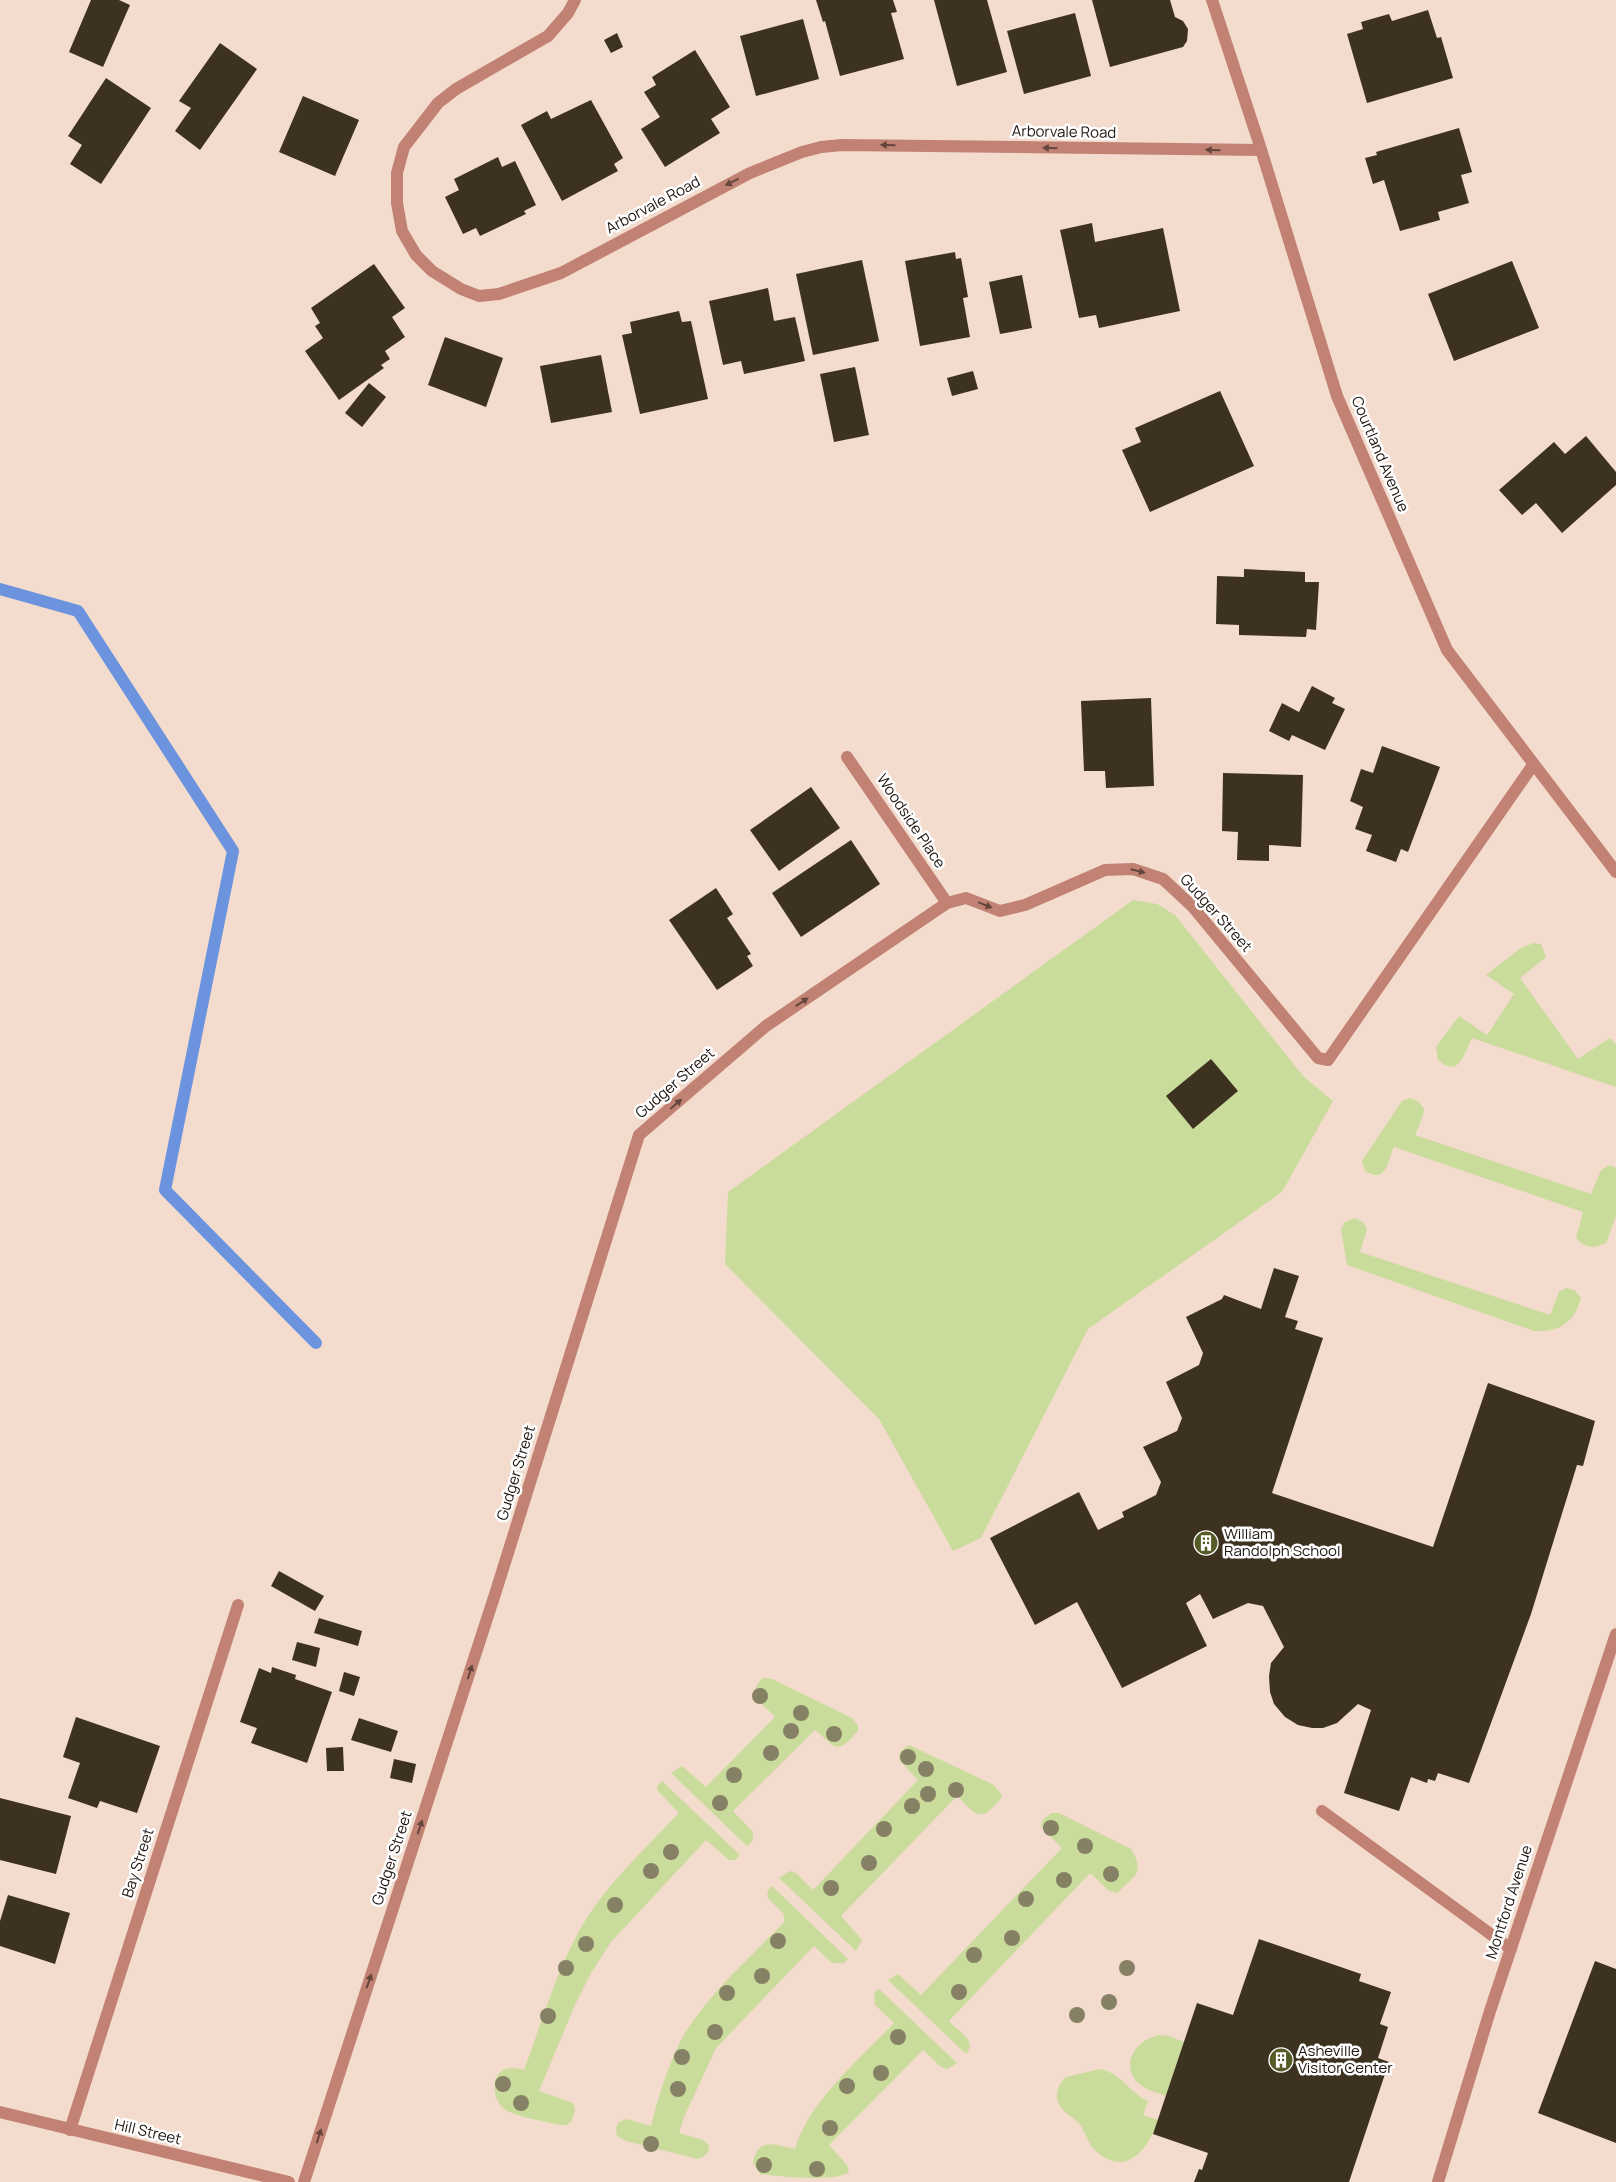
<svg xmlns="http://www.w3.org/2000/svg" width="1616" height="2182" font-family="Manrope,sans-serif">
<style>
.green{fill:#cadc9b}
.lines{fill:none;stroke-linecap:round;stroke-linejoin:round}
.stream{stroke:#6b93de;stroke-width:12}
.building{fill:#3d3220}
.minor{stroke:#c18274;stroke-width:12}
.tree{fill:#868064}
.oneway{fill:#66463c}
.labels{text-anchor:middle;stroke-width:5;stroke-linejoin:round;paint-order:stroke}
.street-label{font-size:15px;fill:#1c140f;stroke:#fff}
.poi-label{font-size:15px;fill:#1c140f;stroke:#fff;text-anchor:start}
</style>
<rect width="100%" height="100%" fill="#f3dbcd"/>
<g class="green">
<polygon points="1133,900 1157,904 1175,915 1303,1076 1333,1101 1282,1192 1088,1329 981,1538 953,1551 879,1419 725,1264 728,1192"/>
<path d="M1534,943L1541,944L1546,957L1520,978L1578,1059L1610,1038L1616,1045V1087L1472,1038C1464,1053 1460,1079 1438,1060L1436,1047L1459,1016L1487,1035L1514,994L1486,975L1521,948Z"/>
<path d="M1410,1098L1418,1101L1424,1109L1423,1116L1415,1135L1591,1194L1601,1170L1610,1165L1616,1168V1216L1606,1243C1593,1249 1585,1248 1576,1238L1583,1212L1394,1147C1387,1162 1387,1184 1365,1171L1362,1161L1402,1101Z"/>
<path d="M1355,1218L1363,1222L1367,1229L1360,1252L1550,1315L1559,1292L1566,1288L1574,1290L1581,1298C1574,1323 1560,1332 1534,1331L1347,1265L1341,1229L1345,1222Z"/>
<path d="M763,1678L772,1679L852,1718L858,1726V1731C835,1756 837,1748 815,1730L733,1811L753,1832V1841L747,1846L671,1773L682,1766L706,1787L775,1717C763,1703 744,1696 763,1678Z"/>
<path d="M909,1745L994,1785L1002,1795C1000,1801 996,1804 992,1808C977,1824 969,1806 957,1796L841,1916L862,1940L856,1951L779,1878L790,1871L796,1873L813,1890L918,1780L899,1760L900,1752Z"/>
<path d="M662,1781L740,1855L735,1860H729L706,1840L611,1942L591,1973L574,2007L539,2091L573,2103L575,2109L572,2121L567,2125H560C543,2121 523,2118 507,2111C490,2102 489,2067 513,2068C516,2068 521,2069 524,2070C541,2025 554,1978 577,1935C602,1888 643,1851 679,1813L657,1790L658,1785Z"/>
<path d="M1051,1813H1059L1131,1849C1136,1857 1140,1865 1136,1875L1117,1893L1109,1891L1090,1873L949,2021C958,2031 978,2041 966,2054L888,1980L898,1974L921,1995L1062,1848L1041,1827L1042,1821Z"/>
<path d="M772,1886L848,1959L844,1963H832L814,1946L716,2048L684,2117L679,2133L703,2140L709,2145C709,2153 706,2156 698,2159L626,2141L617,2136L616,2128L619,2122L626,2119L651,2126C659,2095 669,2061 685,2033C711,1991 751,1957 785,1921L783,1913L767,1897L768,1890Z"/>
<path d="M879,1989L957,2063L947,2069L941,2067L923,2050L829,2145L847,2165L849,2172C837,2182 781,2177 760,2174L753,2163C758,2136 775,2145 795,2149C808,2102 861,2058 894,2023L875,2005L874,1993Z"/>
<path d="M1158,2035L1169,2036L1184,2042L1166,2096C1156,2092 1145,2090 1137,2082C1120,2062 1137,2040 1158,2035Z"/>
<path d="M1100,2069C1123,2074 1128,2092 1148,2101L1143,2115L1158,2120C1149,2148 1127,2178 1097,2152C1088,2145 1087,2135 1081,2126C1073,2115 1059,2113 1057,2097C1056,2089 1061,2082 1066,2077Z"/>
</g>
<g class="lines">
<polyline class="stream" points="0,589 78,611 233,851 165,1190 316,1343"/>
</g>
<g class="building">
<polygon points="91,0 119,0 130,5 103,67 69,52"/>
<polygon points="816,0 893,0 897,12 891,13 904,59 840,76 825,21 823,22"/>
<polygon points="934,0 987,0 1007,72 957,86"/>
<polygon points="1092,0 1170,0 1175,17 1183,21 1188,29 1187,41 1183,47 1110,67"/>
<polygon points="1428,10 1437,38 1441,37 1453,78 1367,103 1347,34 1363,29 1361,22 1389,14 1392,21"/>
<polygon points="1075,13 1091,76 1024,94 1007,31"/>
<polygon points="803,19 819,79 756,96 740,36"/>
<polygon points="617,33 623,47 611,53 604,40"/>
<polygon points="220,43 257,69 200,150 175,131 191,108 179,101"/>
<polygon points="695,50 730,107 711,119 720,133 665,167 641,129 660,117 644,92 656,85 652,77"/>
<polygon points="106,78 151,108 101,184 70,164 82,145 68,136"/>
<polygon points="303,96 359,120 335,176 279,152"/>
<polygon points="591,100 623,158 614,164 618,171 562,201 521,125 547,111 551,119"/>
<polygon points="1459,128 1472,172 1461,175 1469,203 1438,212 1440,220 1400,231 1384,180 1373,184 1365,158 1377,155 1376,152"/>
<polygon points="498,157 502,167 515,161 536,205 524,211 526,214 480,236 476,228 463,234 445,197 459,190 454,179"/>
<polygon points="1092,223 1095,242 1163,228 1180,311 1099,328 1096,315 1079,318 1060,230"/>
<polygon points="955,252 956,259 961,258 968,297 963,298 970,337 920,346 905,261"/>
<polygon points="862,260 879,341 813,355 796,274"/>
<polygon points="1512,261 1539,328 1454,361 1428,294"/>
<polygon points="374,264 405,308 392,317 405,337 385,351 390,359 381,365 384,368 339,400 305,351 323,338 315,326 320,323 311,308"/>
<polygon points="1022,275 1032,328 1000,334 989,282"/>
<polygon points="768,288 774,321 795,317 805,361 744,374 741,361 723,365 709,301"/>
<polygon points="679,311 682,322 691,321 708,399 640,414 622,335 632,333 630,322"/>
<polygon points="445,337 503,358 486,407 428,385"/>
<polygon points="601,355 612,412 551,423 540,366"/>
<polygon points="855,367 869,435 834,442 820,374"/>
<polygon points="973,371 978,389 952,396 947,378"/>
<polygon points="369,383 386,397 362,427 345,413"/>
<polygon points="1220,391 1254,466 1150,512 1122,450 1141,442 1135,428"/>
<polygon points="1586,436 1616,472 1616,485 1562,533 1536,503 1522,515 1499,490 1554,442 1565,454"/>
<polygon points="1244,569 1305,572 1305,582 1319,582 1316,630 1307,629 1306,637 1239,635 1239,625 1216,624 1217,576 1244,577"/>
<polygon points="1312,686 1335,698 1332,703 1345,709 1325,750 1292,735 1289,741 1269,731 1282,703 1299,712"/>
<polygon points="1151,698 1154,786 1106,788 1105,771 1084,771 1081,701"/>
<polygon points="1382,746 1440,767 1408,852 1401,849 1396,862 1366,851 1372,835 1355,829 1363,807 1350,801 1361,769 1373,773"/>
<polygon points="1223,773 1303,775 1301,847 1269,845 1269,861 1237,860 1238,832 1222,831"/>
<polygon points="811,787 840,828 779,871 750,830"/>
<polygon points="851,840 880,884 801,937 772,893"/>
<polygon points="716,888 733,914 727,918 751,954 747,956 753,966 717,990 669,920"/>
<polygon points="1211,1059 1238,1091 1193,1129 1166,1096"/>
<polygon points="1274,1268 1299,1276 1285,1317 1298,1321 1295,1329 1323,1338 1272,1493 1433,1547 1488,1383 1595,1421 1583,1466 1577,1465 1531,1614 1469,1783 1438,1773 1435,1781 1428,1779 1427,1783 1411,1777 1399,1811 1344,1793 1371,1710 1358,1704 1337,1723 1323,1728 1312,1728 1298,1725 1285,1717 1274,1704 1270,1692 1269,1676 1271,1663 1284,1647 1263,1606 1248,1603 1213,1619 1200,1594 1186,1603 1207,1646 1122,1688 1077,1602 1035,1625 990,1538 1079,1492 1098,1530 1124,1517 1122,1512 1156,1495 1161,1482 1143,1447 1177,1431 1182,1418 1166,1382 1199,1365 1203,1353 1186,1317 1222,1299 1224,1295 1261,1309"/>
<polygon points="279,1571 324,1596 315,1611 271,1586"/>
<polygon points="319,1618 362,1631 358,1646 314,1633"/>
<polygon points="297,1642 320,1648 316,1667 292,1660"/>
<polygon points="272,1667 296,1675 295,1679 332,1692 307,1763 251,1743 257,1728 240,1722 259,1668 271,1673"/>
<polygon points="344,1672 360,1677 354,1696 339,1691"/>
<polygon points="76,1717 160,1746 137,1813 100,1801 97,1808 68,1798 80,1763 63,1757"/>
<polygon points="359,1718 398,1731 391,1752 351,1740"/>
<polygon points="343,1747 344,1771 327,1771 326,1748"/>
<polygon points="394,1759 416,1764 412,1783 390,1778"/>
<polygon points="0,1798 71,1816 56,1874 0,1860"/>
<polygon points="8,1895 70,1913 55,1964 0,1946 0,1921"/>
<polygon points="1259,1939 1361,1974 1359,1981 1391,1992 1380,2024 1388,2027 1378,2058 1389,2062 1349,2182 1194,2182 1199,2169 1202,2170 1208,2153 1153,2134 1197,2003 1233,2015"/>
<polygon points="1595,1961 1616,1969 1616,2143 1538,2113"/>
</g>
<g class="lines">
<g class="minor">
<polyline points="575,0 568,13 548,36 456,89 438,103 404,147 397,173 397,203 402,231 416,255 432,271 461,289 479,296 499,294 561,273 750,173 802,152 821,147 842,145 1261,150"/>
<polyline points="1212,0 1259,143 1337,396 1447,650 1616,872"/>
<polyline points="847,757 947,903"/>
<polyline points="1322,1811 1511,1949"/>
<polyline points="0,2112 289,2182"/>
<polyline points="70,2130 238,1605"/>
<polyline points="304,2182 496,1591 639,1135 766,1026 947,903 966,898 1000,911 1025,905 1105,870 1133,869 1163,879 1192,906 1318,1058 1328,1060 1533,765"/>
<polyline points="1438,2182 1490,2011 1616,1634"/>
</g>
</g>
<g class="tree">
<circle cx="760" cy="1696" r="8"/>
<circle cx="801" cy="1713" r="8"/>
<circle cx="791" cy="1731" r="8"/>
<circle cx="834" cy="1734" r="8"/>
<circle cx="771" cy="1753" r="8"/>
<circle cx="908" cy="1757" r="8"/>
<circle cx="926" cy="1769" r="8"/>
<circle cx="734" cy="1775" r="8"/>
<circle cx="956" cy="1790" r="8"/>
<circle cx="928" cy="1794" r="8"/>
<circle cx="720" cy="1803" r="8"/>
<circle cx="912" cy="1806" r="8"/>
<circle cx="1051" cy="1828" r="8"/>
<circle cx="884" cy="1829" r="8"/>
<circle cx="1085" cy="1846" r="8"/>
<circle cx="671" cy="1852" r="8"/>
<circle cx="869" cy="1863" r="8"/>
<circle cx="651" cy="1871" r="8"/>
<circle cx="1111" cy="1874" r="8"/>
<circle cx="1064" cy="1880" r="8"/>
<circle cx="831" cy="1888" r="8"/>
<circle cx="1026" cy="1899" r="8"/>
<circle cx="615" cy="1905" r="8"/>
<circle cx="1012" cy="1938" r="8"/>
<circle cx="778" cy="1941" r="8"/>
<circle cx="586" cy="1944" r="8"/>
<circle cx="974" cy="1955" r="8"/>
<circle cx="566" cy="1968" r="8"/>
<circle cx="1127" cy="1968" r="8"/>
<circle cx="762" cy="1976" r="8"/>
<circle cx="959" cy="1992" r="8"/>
<circle cx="727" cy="1993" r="8"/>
<circle cx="1109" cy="2002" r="8"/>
<circle cx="1077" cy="2015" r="8"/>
<circle cx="548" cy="2016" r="8"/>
<circle cx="715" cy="2032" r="8"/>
<circle cx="898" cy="2037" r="8"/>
<circle cx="682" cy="2057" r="8"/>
<circle cx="881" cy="2073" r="8"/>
<circle cx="503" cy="2084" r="8"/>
<circle cx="847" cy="2086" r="8"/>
<circle cx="678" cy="2089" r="8"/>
<circle cx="521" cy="2103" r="8"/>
<circle cx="830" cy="2128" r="8"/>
<circle cx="651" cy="2144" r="8"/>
<circle cx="764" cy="2165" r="8"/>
<circle cx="817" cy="2169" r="8"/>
</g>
<defs><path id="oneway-solid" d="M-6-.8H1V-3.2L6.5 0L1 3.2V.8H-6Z" transform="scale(1.25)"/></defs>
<g class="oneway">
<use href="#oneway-solid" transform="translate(888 145) rotate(-179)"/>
<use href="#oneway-solid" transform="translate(1050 148) rotate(-179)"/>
<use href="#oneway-solid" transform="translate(1213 150) rotate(-179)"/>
<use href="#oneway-solid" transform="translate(732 182) rotate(153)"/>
<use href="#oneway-solid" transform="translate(1138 871) rotate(14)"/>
<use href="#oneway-solid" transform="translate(985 905) rotate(22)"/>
<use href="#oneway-solid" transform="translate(802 1002) rotate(-34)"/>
<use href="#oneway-solid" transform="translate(676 1104) rotate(-41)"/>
<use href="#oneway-solid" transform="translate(470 1672) rotate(-72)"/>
<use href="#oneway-solid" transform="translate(420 1827) rotate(-72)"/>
<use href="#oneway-solid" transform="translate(369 1981) rotate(-72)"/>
<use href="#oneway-solid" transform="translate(319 2136) rotate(-72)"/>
</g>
<defs>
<symbol id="building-disc" viewBox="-11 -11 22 22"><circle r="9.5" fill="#565a27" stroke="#fff"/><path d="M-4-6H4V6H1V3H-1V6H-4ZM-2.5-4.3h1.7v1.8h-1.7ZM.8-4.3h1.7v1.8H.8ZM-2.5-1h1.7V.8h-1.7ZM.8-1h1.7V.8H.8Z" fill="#fff"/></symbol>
</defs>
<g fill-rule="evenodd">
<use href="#building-disc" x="1192" y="1529" width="28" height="28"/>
<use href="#building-disc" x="1267" y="2046" width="28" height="28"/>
</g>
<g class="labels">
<g class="street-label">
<text transform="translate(1064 132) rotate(1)" y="5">Arborvale Road</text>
<text transform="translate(653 205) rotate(-28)" y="5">Arborvale Road</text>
<text transform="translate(1380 454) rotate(67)" y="5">Courtland Avenue</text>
<text transform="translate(911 821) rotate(56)" y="5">Woodside Place</text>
<text transform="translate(1216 913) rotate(48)" y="5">Gudger Street</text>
<text transform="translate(675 1083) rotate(-41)" y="5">Gudger Street</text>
<text transform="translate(516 1473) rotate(-73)" y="5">Gudger Street</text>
<text transform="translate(392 1858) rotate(-72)" y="5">Gudger Street</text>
<text transform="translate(138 1863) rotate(-72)" y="5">Bay Street</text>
<text transform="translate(1509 1902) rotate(-72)" y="5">Montford Avenue</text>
<text transform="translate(148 2132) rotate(13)" y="5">Hill Street</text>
</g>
<g class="poi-label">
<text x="1224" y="1539">William<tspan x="1224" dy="17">Randolph School</tspan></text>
<text x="1298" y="2056">Asheville<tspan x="1298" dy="17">Visitor Center</tspan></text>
</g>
</g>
</svg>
